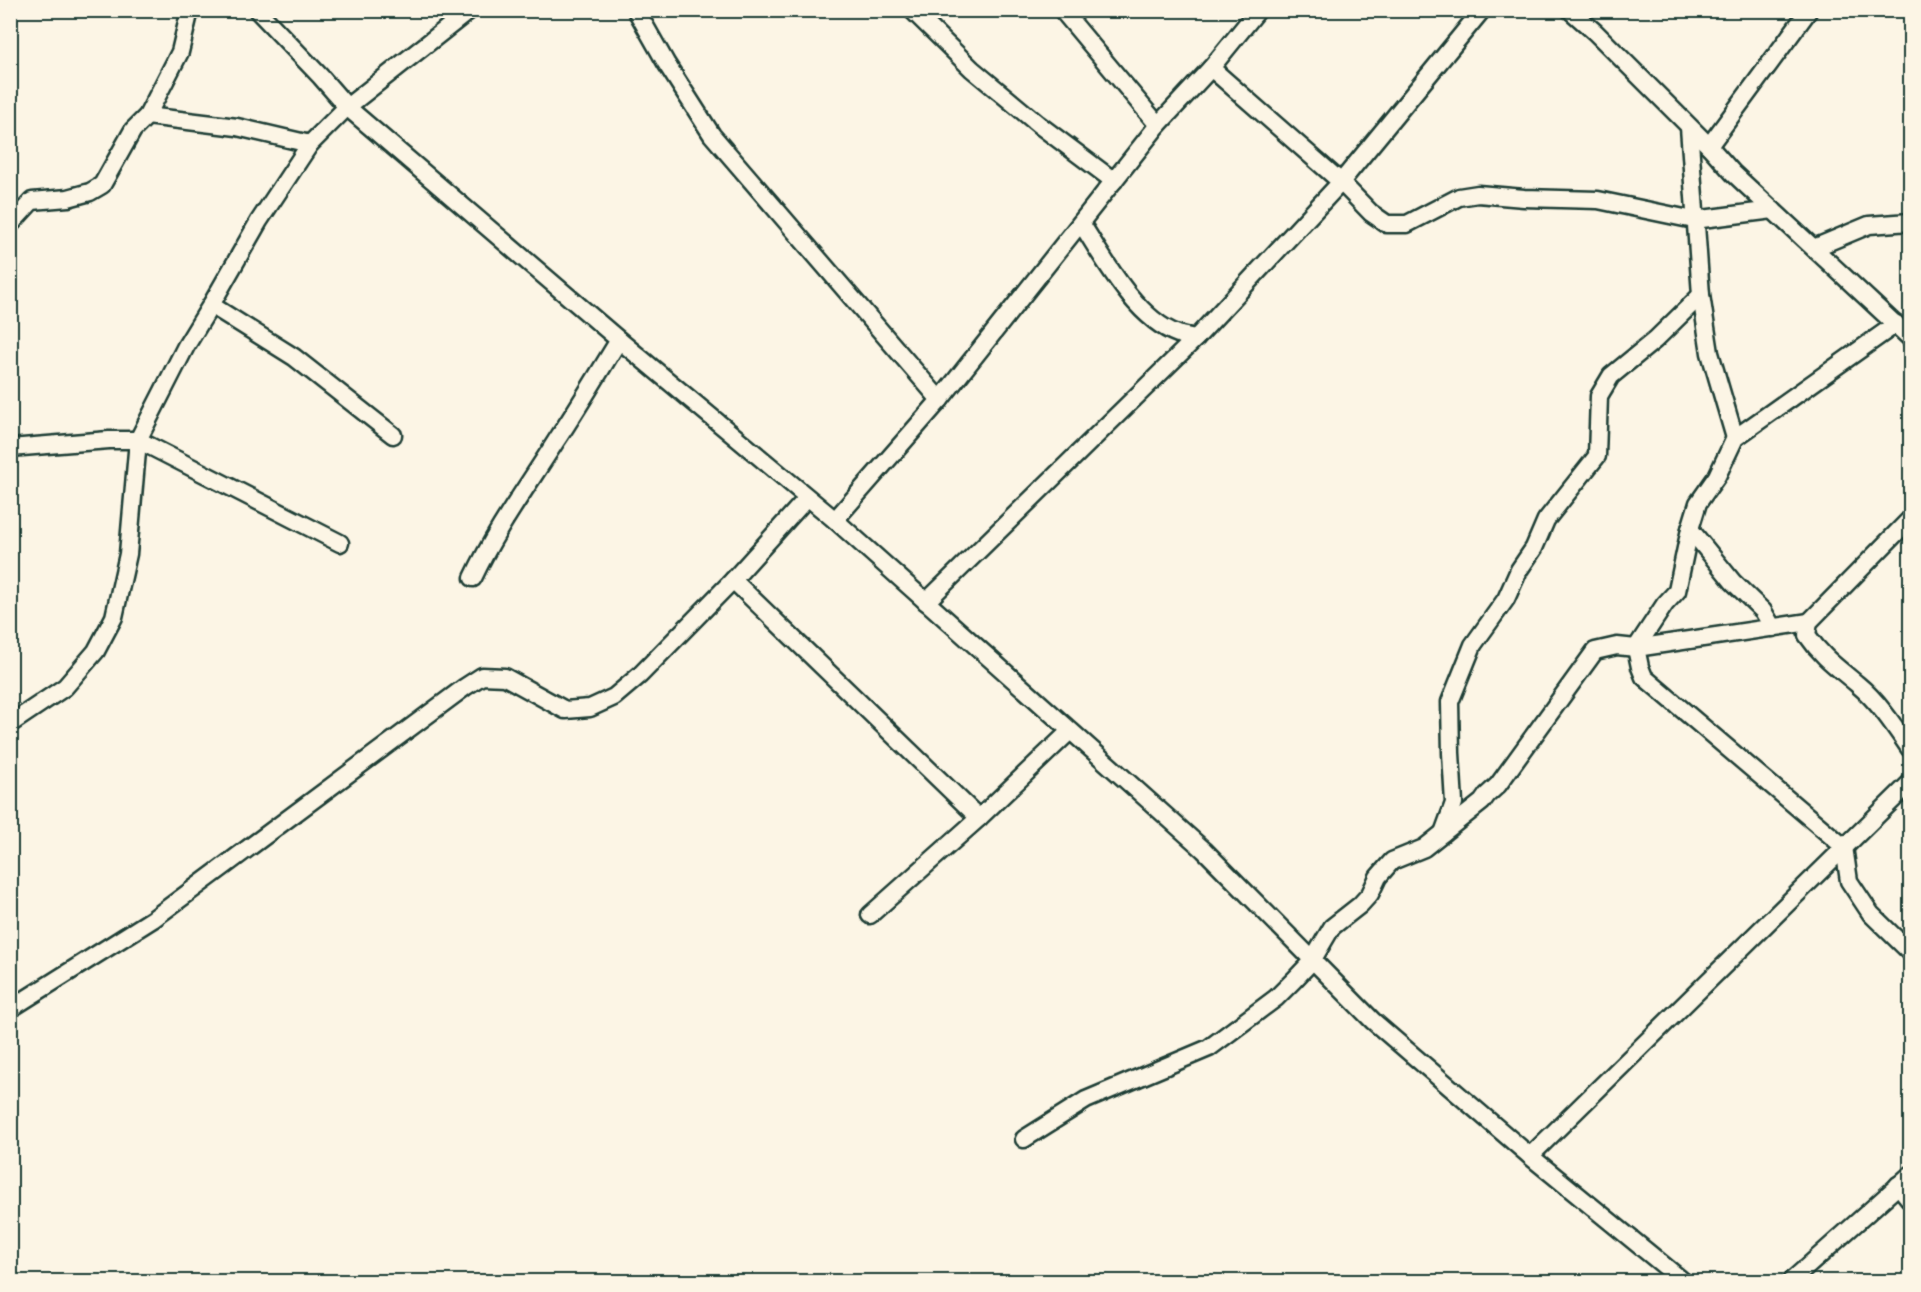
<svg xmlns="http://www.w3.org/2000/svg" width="1921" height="1292" font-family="'Playpen Sans',sans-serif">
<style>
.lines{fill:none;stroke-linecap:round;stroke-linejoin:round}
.minor-casing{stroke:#1f3d34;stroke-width:21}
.minor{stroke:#fcf5e5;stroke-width:16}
</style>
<rect width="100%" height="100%" fill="#fcf5e5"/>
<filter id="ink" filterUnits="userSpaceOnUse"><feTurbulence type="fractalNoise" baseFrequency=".0167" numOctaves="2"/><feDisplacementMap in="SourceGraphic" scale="12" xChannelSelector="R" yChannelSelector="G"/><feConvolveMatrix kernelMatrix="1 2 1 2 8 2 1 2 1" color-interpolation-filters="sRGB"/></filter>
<g filter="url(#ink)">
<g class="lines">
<defs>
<g id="minor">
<polyline points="257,10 321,77 347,107 619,340 835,520 1204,850 1373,1021 1530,1156 1684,1282"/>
<polyline points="636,10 666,63 712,135 940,400"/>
<polyline points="912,10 972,69 1038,124 1114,181"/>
<polyline points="1062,10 1158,125"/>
<polyline points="1570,10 1595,32 1709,146 1733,173 1910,338"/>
<polyline points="1211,68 1341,182 1371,213 1387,224 1407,224 1459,197 1478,194 1524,198 1598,200 1694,220 1773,210"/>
<polyline points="147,116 237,127 310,144"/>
<polyline points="1689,127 1701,295 1710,353 1735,438"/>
<polyline points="1709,146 1809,10"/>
<path d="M1081,223C1104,259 1136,319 1178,334C1184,336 1190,337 1196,338"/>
<polyline points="10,225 32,201 68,198 90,192 102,185 133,130 147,116 180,52 190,10"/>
<polyline points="1814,248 1869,225 1910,222"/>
<polyline points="211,305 294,357 393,435"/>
<polyline points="1896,324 1735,438 1717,476 1698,503 1690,529 1677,591 1665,604 1636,648 1640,667 1644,677 1844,847 1849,881 1871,914 1910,952"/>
<polyline points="10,448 109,440 138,440 340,543"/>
<path d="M1910,519L1809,622L1807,635C1822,657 1837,667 1857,684C1878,701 1895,727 1910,749"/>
<polyline points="835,520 940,400 1158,125 1211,68 1258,10"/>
<polyline points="1690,529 1733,582 1763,611 1773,628"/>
<path d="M473,578C496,529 527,487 556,441C578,408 598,374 619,340"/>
<polyline points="733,580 979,818"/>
<polyline points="926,602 1196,338 1341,182 1482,10"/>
<polyline points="10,724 65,687 96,651 114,617 128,554 138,440 186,346 211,305 259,221 310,144 347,107 470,10"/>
<polyline points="1443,833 1454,803 1451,753 1450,702 1473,645 1506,599 1519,570 1534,548 1546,520 1597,456 1599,396 1611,376 1655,340 1701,295"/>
<polyline points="870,915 979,818 1070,731"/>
<polyline points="10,1009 153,919 465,687 482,676 505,677 565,710 590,708 614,697 640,675 733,580 807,498"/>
<polyline points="1024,1139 1086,1100 1209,1048 1276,998 1294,980 1312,961 1332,927 1360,905 1370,894 1378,877 1392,861 1424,848 1482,802 1487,795 1498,785 1595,651 1617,646 1636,648 1809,622"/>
<polyline points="1530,1156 1910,783"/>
<polyline points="1898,1185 1910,1200"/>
<polyline points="1790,1282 1910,1175"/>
</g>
</defs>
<use href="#minor" class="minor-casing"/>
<use href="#minor" class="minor"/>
</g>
</g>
<rect width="1921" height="1292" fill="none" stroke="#fcf5e5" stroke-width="36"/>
<rect x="18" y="18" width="1885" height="1256" fill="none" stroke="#1f3d34" stroke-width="2" filter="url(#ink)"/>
</svg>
